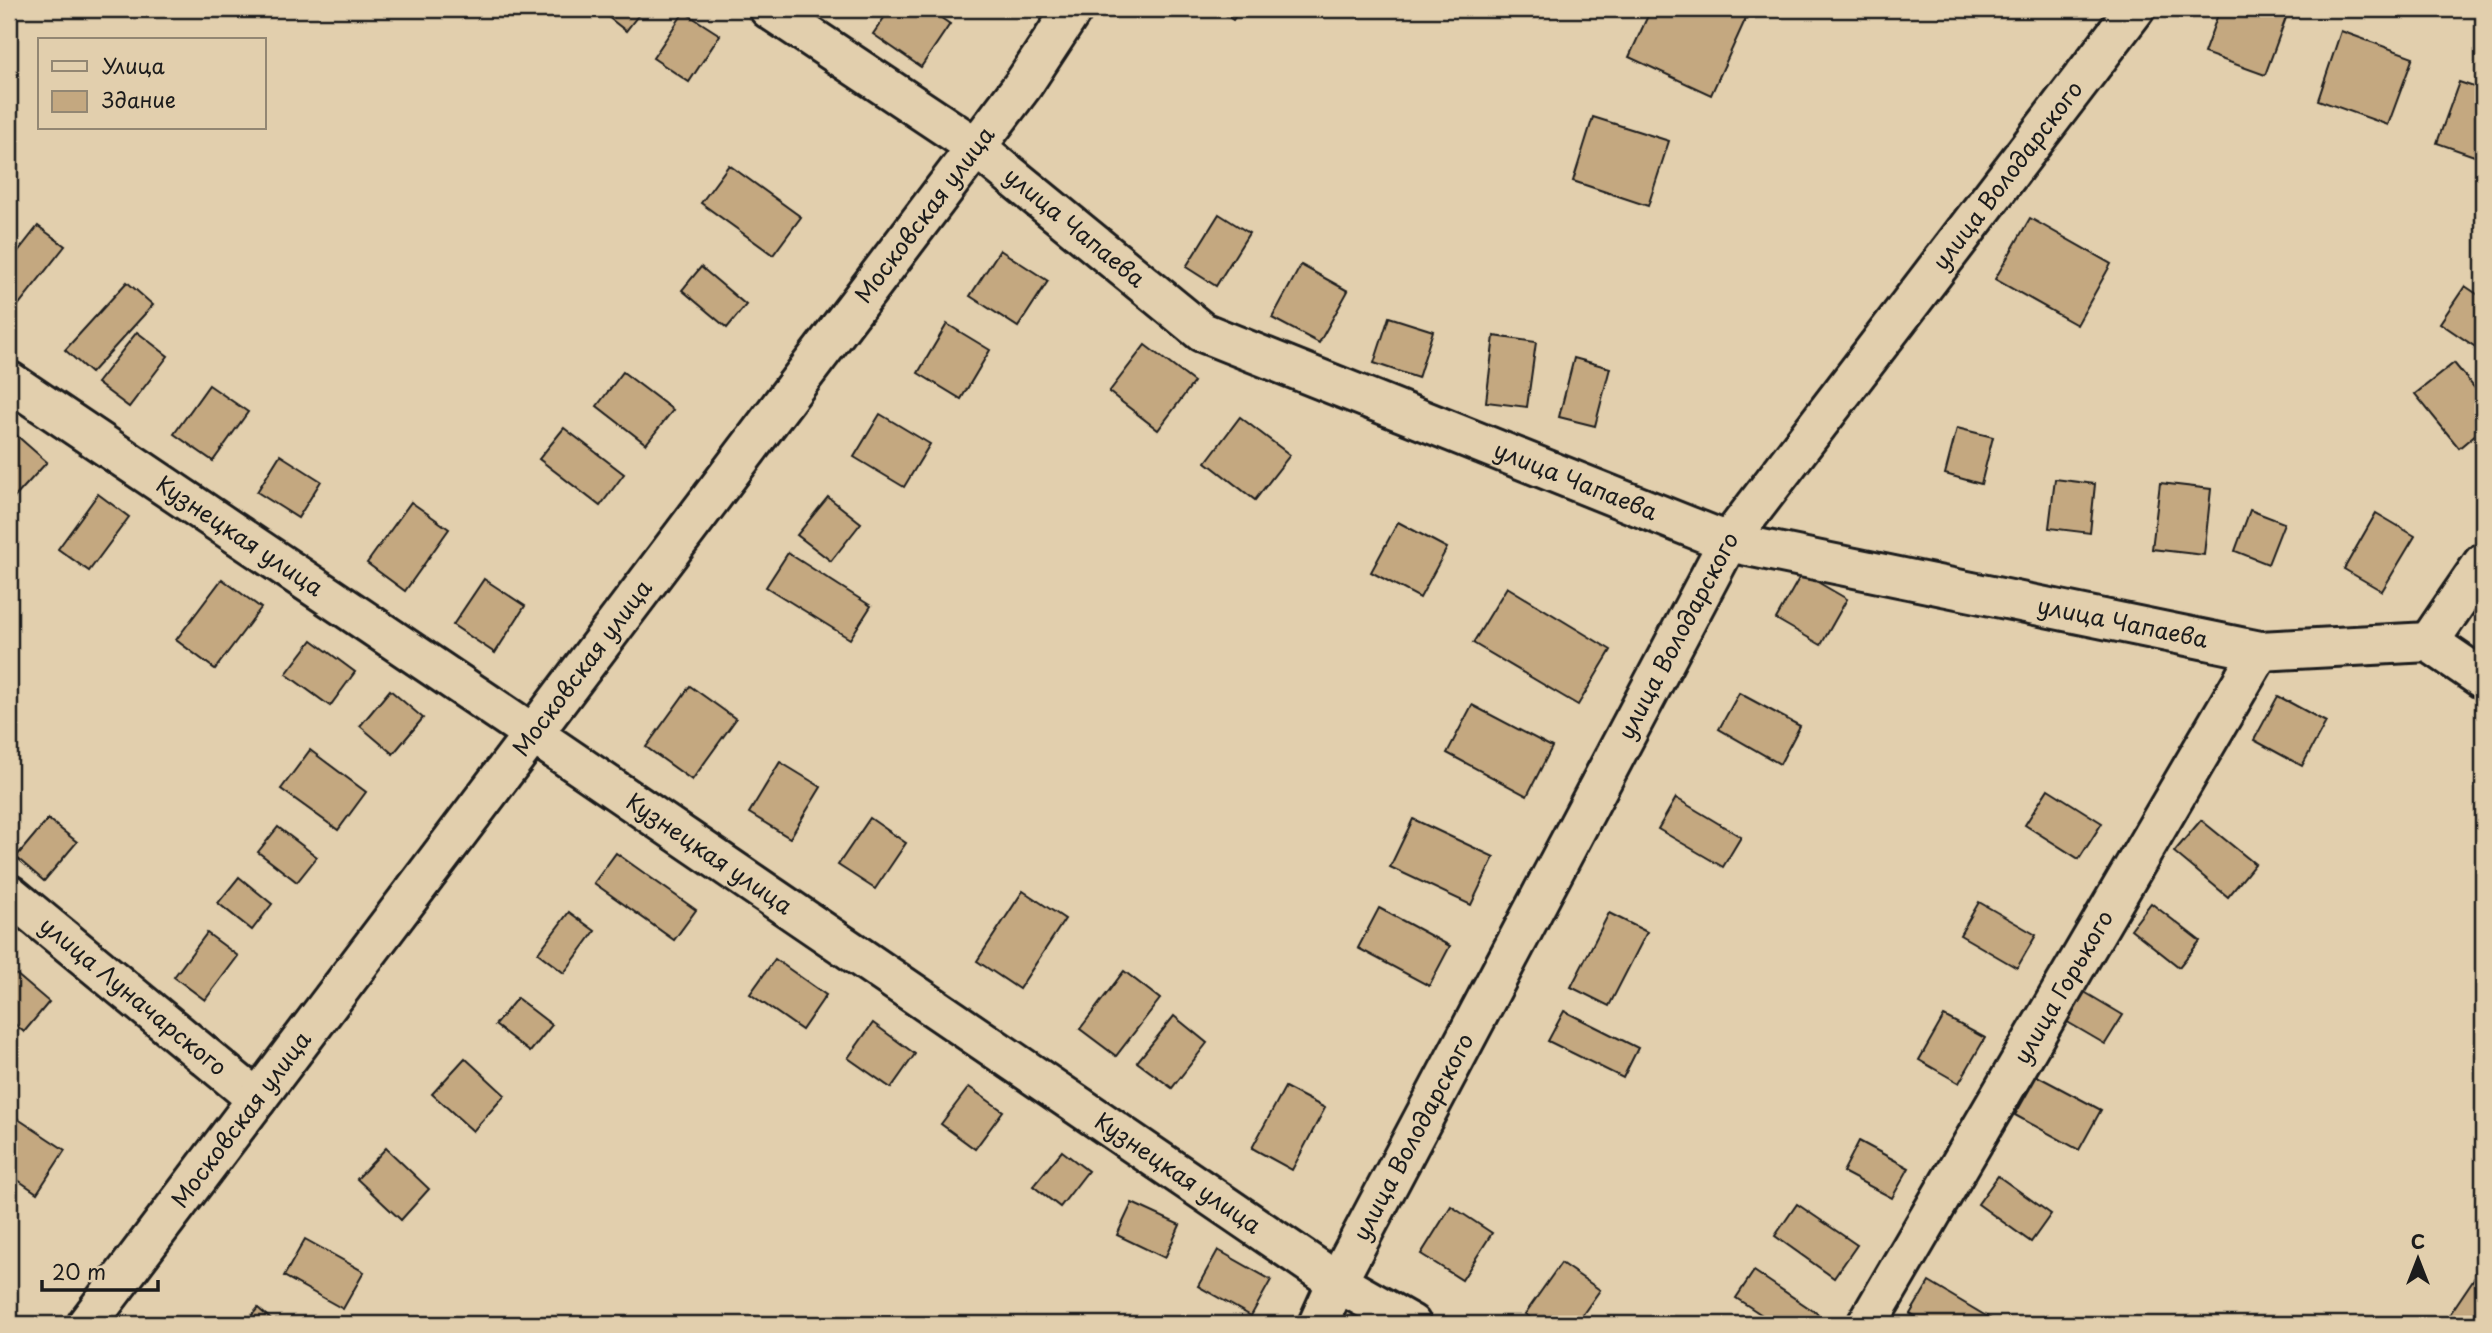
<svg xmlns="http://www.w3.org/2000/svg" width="2492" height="1333" font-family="'Playpen Sans',sans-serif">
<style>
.building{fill:#c4a880;stroke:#1c1c1c;stroke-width:2}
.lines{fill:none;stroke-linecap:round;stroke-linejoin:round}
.minor-casing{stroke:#1c1c1c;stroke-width:44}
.minor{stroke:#e2cfad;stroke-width:38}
.labels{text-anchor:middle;stroke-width:7;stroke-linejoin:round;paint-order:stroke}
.street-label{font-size:23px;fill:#1c1c1c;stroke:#e2cfad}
</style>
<rect width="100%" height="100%" fill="#e2cfad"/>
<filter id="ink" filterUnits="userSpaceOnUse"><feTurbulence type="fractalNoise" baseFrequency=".0143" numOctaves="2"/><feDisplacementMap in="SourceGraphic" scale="14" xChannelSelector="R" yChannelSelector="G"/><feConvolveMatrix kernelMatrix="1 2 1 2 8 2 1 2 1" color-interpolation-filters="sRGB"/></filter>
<g filter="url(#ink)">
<g class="building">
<polygon points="598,9 643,9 626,31"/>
<polygon points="890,9 928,9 950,24 921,67 873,34"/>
<polygon points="1216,9 1241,9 1233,20"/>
<polygon points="1651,9 1727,9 1746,18 1711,95 1629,57"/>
<polygon points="2220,9 2270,9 2287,15 2265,75 2204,53"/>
<polygon points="684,12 720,35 689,82 653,58"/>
<polygon points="2341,31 2413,57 2388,125 2318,100"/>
<polygon points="2459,82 2483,90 2483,159 2437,143"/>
<polygon points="1593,117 1669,141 1648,206 1573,181"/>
<polygon points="729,165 801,217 773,255 701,203"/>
<polygon points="1219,214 1249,233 1216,286 1186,267"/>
<polygon points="2030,218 2111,264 2077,325 1995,279"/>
<polygon points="38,226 65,246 16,308 9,302 9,263"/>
<polygon points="1000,250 1048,281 1018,327 970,296"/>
<polygon points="1301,265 1348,291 1319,343 1272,318"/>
<polygon points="701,267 746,305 727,328 682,290"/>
<polygon points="127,282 153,305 91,373 65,350"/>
<polygon points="2465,286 2483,298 2483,352 2440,323"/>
<polygon points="1389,317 1433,331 1418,378 1374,363"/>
<polygon points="947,324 990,350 961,399 918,373"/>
<polygon points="137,332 168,356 129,407 97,383"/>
<polygon points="1494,336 1536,342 1527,407 1486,402"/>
<polygon points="1145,345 1194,382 1158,430 1109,392"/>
<polygon points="1574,358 1610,368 1595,426 1559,417"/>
<polygon points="2454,363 2483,398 2483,428 2459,448 2415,394"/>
<polygon points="623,372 673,410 646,444 597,406"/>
<polygon points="209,385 248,412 213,461 174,434"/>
<polygon points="880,414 930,444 904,487 854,457"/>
<polygon points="1240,417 1290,455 1255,500 1206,462"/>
<polygon points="564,428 624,474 600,506 539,459"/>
<polygon points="1957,428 1993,437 1981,484 1945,474"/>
<polygon points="15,434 47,462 15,497 9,492 9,441"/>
<polygon points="280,455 321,481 298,518 257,492"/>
<polygon points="2055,479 2095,484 2090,533 2049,528"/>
<polygon points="2160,483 2211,489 2204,555 2152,549"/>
<polygon points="98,494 129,517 89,571 58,549"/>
<polygon points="828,497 861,523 831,561 797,535"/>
<polygon points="411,502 449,529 405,591 367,563"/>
<polygon points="2250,510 2284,523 2268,564 2235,551"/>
<polygon points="2376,513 2415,536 2382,591 2344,569"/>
<polygon points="1398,522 1447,548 1420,598 1371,572"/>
<polygon points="788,553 871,606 850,639 766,587"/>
<polygon points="1802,573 1847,599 1821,645 1776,619"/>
<polygon points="222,579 261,608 215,669 176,640"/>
<polygon points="484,579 525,606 495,653 453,625"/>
<polygon points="1507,587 1611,650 1578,705 1473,643"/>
<polygon points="312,640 355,672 330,706 286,674"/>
<polygon points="690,686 736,719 692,780 646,747"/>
<polygon points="390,690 423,718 393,754 360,726"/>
<polygon points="1739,693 1800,726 1780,764 1719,729"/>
<polygon points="2278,696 2326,722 2302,766 2254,740"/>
<polygon points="1472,705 1552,747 1527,796 1447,753"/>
<polygon points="310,750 366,792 338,830 281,789"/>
<polygon points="780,762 821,787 790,838 749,813"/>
<polygon points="2048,789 2102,823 2079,859 2025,825"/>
<polygon points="1676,798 1741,837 1723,867 1658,829"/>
<polygon points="870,818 906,843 875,889 838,865"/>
<polygon points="48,819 77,842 44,881 16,857"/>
<polygon points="1413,819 1494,857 1471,905 1390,867"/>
<polygon points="2201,820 2255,864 2228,897 2174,852"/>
<polygon points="278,827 317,857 297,882 258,852"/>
<polygon points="616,853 696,910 674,940 594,883"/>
<polygon points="239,877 272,904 252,930 218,903"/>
<polygon points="1023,891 1065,919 1019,989 977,961"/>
<polygon points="1979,902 2036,935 2017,968 1960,935"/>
<polygon points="2151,903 2200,941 2179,967 2131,929"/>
<polygon points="1379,908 1450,946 1429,986 1358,948"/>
<polygon points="569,912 595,931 564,973 538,953"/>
<polygon points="1609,913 1647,932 1609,1006 1571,987"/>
<polygon points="207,933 238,956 205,1000 174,977"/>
<polygon points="775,959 826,995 802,1030 750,994"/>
<polygon points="1124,971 1160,999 1116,1056 1080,1029"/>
<polygon points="16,974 49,1002 24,1032 9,1019 9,983"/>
<polygon points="2081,990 2123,1015 2105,1044 2064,1020"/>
<polygon points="517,998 552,1025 530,1052 495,1025"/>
<polygon points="1564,1011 1638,1048 1623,1078 1548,1041"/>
<polygon points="1174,1016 1207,1043 1172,1088 1137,1062"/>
<polygon points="1944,1016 1985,1038 1959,1083 1919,1060"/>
<polygon points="873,1023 915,1054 891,1088 848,1058"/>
<polygon points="465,1058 505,1095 473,1131 432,1094"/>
<polygon points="2037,1076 2101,1110 2079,1150 2015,1115"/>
<polygon points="969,1087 1003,1111 975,1149 941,1124"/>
<polygon points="1285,1087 1325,1108 1292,1170 1252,1148"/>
<polygon points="12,1115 65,1150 37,1193 9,1174 9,1119"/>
<polygon points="1859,1141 1909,1168 1892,1198 1843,1172"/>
<polygon points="386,1148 429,1189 401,1220 357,1179"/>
<polygon points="1062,1151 1088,1171 1060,1207 1033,1186"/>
<polygon points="1998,1176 2051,1214 2031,1242 1978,1204"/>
<polygon points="1132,1203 1180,1225 1165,1258 1117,1235"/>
<polygon points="1797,1204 1857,1245 1834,1278 1775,1236"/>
<polygon points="1451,1206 1492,1233 1462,1280 1421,1254"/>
<polygon points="305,1239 364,1272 343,1309 284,1276"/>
<polygon points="1218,1250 1271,1280 1251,1316 1198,1286"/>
<polygon points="1561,1263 1600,1290 1576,1324 1539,1324 1525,1314"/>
<polygon points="2481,1268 2483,1269 2483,1324 2465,1324 2450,1314"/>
<polygon points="1754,1271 1818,1314 1811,1324 1776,1324 1736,1298"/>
<polygon points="1929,1282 1996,1322 1994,1324 1926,1324 1910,1314"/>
<polygon points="258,1308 276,1324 244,1324"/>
</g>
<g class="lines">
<defs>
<g id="minor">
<path id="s1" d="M769,9L976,147L1202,332L1728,542L2260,651L2429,642L2483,679"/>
<path id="s2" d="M9,381L533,734L1337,1282L1411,1324"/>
<polyline points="2429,642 2483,563"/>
<path id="s3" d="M9,894L257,1099"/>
<path id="s4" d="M87,1324L1023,85L1073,9"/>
<path id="s5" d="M1318,1324L1337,1282L1728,542L2135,9"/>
<path id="s6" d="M1867,1324L2260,651"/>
</g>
</defs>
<use href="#minor" class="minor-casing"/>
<use href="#minor" class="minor"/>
</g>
</g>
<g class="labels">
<g class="street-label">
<text dy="8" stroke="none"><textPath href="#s5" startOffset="1344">улица Володарского</textPath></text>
<text dy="8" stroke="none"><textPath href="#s4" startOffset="1390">Московская улица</textPath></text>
<text dy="8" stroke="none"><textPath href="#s1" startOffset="376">улица Чапаева</textPath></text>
<text dy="8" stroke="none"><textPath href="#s1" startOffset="943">улица Чапаева</textPath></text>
<text dy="8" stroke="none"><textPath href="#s2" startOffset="278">Кузнецкая улица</textPath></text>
<text dy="8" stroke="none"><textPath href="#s1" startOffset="1510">улица Чапаева</textPath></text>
<text dy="8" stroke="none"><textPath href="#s5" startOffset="777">улица Володарского</textPath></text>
<text dy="8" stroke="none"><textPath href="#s4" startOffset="822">Московская улица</textPath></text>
<text dy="8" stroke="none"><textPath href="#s2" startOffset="845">Кузнецкая улица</textPath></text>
<text dy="8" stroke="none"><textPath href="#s6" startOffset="390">улица Горького</textPath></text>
<text dy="8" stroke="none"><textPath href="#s3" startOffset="161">улица Луначарского</textPath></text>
<text dy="8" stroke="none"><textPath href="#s4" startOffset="256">Московская улица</textPath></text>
<text dy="8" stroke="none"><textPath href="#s5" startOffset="210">улица Володарского</textPath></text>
<text dy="8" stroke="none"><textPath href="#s2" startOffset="1412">Кузнецкая улица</textPath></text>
</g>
</g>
<rect width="2492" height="1333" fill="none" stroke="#e2cfad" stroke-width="35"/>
<rect x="18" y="18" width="2457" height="1298" fill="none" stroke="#1c1c1c" stroke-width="2.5" filter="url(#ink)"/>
<rect x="38" y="38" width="228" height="91" fill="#e2cfad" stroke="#938773" stroke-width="2"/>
<rect x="52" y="61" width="35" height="10" fill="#e2cfad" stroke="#938773" stroke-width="2"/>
<text x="102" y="74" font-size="21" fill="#1c1c1c">Улица</text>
<rect x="52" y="91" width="35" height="21" fill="#c4a880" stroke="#938773" stroke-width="2"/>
<text x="102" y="108" font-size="21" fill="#1c1c1c">Здание</text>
<g transform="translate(2418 1259)" stroke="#e2cfad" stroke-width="5" paint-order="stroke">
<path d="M0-5L12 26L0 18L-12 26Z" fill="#1c1c1c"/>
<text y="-10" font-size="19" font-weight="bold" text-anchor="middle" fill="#1c1c1c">С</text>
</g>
<path d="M42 1280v10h116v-10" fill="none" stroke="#1c1c1c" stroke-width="3.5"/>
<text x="52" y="1280" font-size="21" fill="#1c1c1c" stroke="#e2cfad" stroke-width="5" paint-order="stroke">20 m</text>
</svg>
